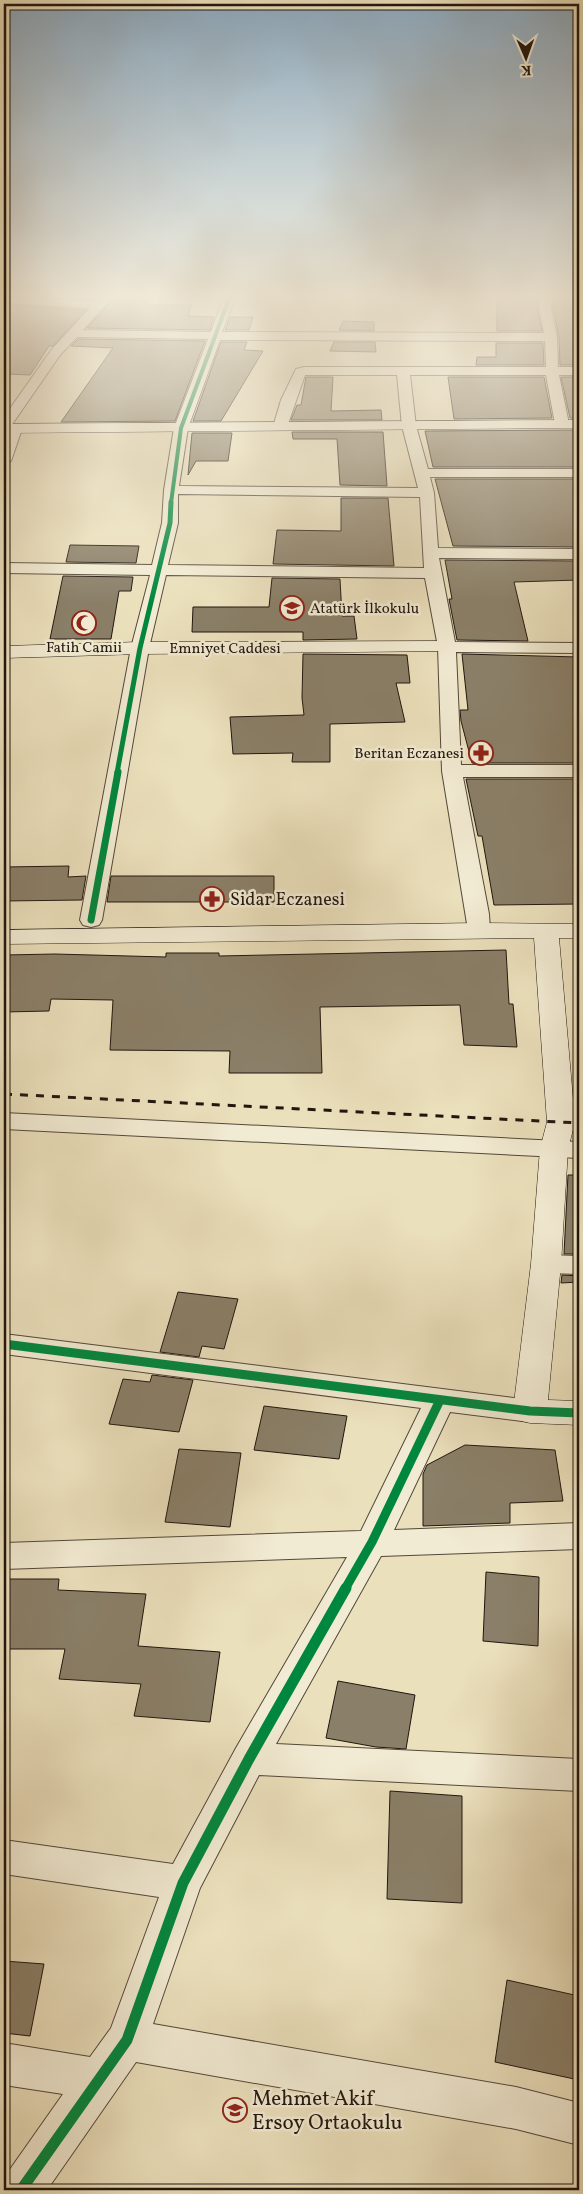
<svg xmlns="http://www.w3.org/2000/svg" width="583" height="2194" font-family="Vollkorn,serif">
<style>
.building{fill:#8a7f68;stroke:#20160e}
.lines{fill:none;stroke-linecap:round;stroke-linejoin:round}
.street-casing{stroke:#53483a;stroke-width:2}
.secondary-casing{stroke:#20160e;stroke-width:1}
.street{fill:#f2ebd3;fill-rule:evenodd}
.secondary{fill:#f2ebd3;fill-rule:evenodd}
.rail{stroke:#20160e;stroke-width:3;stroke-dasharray:8 8;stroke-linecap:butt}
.cycleway-far4-casing{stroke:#f2ebd3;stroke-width:5.5}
.cycleway-far3-casing{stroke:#f2ebd3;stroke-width:7}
.cycleway-far2-casing{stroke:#f2ebd3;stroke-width:9}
.cycleway-far1-casing{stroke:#f2ebd3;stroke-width:12}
.cycleway-casing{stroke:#f2ebd3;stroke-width:14}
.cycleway-far4{stroke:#00873e;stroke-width:4}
.cycleway-far3{stroke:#00873e;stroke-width:5}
.cycleway-far2{stroke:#00873e;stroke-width:7}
.cycleway-far1{stroke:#00873e;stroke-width:9}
.cycleway{stroke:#00873e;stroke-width:11}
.labels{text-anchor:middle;stroke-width:5;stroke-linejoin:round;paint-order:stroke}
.far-poi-label{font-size:15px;fill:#20160e;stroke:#f2ebd3;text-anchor:start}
.far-street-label{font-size:15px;fill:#20160e;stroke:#f2ebd3}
.poi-label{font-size:18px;fill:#20160e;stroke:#f2ebd3;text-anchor:start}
.near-poi-label{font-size:21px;fill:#20160e;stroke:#f2ebd3;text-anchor:start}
</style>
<rect width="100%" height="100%" fill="#ebe0bc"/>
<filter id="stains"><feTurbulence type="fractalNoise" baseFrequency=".004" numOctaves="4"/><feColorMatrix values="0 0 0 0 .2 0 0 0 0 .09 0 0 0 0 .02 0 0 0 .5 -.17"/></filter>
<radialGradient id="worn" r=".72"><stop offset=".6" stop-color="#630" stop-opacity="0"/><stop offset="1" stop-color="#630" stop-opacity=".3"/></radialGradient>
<g class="building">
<polygon points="116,296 153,296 147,305 192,305 188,316 214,317 210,330 87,328"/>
<polygon points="497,296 539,296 537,307 542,331 497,331"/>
<polygon points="555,296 576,296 577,301 579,301 579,365 560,365 559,337 553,307"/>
<polygon points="4,305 86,310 53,346 49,346 30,375 4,374"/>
<polygon points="230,317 253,317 249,330 225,330"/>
<polygon points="343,321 374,322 374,331 339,330"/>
<polygon points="78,339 205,341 175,421 61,422 113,348 71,346"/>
<polygon points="221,342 247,342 244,350 263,351 221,421 193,421"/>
<polygon points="334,342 375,342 376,352 330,351"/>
<polygon points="496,343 543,343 544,365 476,365 477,357 496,357"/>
<polygon points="306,377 333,377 331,411 381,410 382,420 291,420 297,405 301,405"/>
<polygon points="448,377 544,377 552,418 454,419"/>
<polygon points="561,377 579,377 579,418 570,418"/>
<polygon points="579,430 579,467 433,467 425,431"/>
<polygon points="292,432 383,432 387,486 340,485 337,439 293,439"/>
<polygon points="192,433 232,433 228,461 196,461 188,475"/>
<polygon points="435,479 579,479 579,547 453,546"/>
<polygon points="341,498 388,498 394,566 273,564 277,530 341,531"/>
<polygon points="70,545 139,546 136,563 66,562"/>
<polygon points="445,560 579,561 579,580 514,582 528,641 457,640 449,599 452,599"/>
<polygon points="63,576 133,577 131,591 119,591 111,639 50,639"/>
<polygon points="272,578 340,579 342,616 354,616 357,639 303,640 303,632 192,632 193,607 269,607"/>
<polygon points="303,654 407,655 410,683 396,683 405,722 330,724 330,762 292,762 293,753 233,754 230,717 304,715 302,698"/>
<polygon points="462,654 579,657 579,763 472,763 461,721 460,710 468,710"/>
<polygon points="466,779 579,779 579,904 494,905 482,836 478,836"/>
<polygon points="69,866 68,877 86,876 82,900 4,901 4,867"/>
<polygon points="111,876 274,876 274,902 107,902"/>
<polygon points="506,950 509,1004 513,1004 517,1047 464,1045 460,1005 320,1007 322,1073 229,1073 230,1051 110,1050 113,1000 51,999 49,1011 4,1012 4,955 55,954 166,957 166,953 219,953 219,956"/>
<polygon points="568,1175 579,1175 579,1254 564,1254"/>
<polygon points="562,1275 579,1276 579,1282 561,1283"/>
<polygon points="178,1292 238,1299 224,1349 202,1346 199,1357 160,1352"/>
<polygon points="152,1375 193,1380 179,1432 109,1424 123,1379 150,1382"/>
<polygon points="264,1406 347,1416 339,1459 254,1450"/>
<polygon points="465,1445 555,1450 563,1501 510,1503 510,1523 423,1526 423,1474 427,1465"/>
<polygon points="179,1449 241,1453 230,1527 165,1522"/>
<polygon points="486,1572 539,1577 538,1646 483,1641"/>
<polygon points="4,1579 59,1579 58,1590 146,1594 138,1646 220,1652 210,1722 134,1716 141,1684 59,1679 65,1649 4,1649"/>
<polygon points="338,1681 415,1695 406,1749 376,1747 326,1738"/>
<polygon points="390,1791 462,1796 462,1903 387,1899"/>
<polygon points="4,1961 44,1964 30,2036 4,2033"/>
<polygon points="507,1980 579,1996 579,2080 495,2062"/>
</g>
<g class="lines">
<defs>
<g id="street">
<path d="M102,296H114L83,330L211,332L224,296H236L222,332L544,333L539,307L541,296H553L551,307L557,337L558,367H579V375H559L569,424L567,427H557L555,424L546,375H410L416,426L428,469H579V477H430L434,493L438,548L579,549V559L439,558L455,642L579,643V653L456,652L461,765H579V777H463L489,914L490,930L487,935L479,937L471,935L468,930L442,771L438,647L425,578L166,575L149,648L102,920L99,925L91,927L83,925L80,920L131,648L150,575L4,573V563L152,565L162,523L164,490L174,428L208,339L77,337L60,355L11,426H20L22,429L11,461L4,465V442L8,429L4,430V417L52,349L90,308L4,303V297L97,301ZM220,340L545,341L546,367H304L296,369L281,400L273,427L275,430H285L287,427L305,375H397L402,426L418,488L179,486L188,428ZM178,494L420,497L424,568L168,565L178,523Z"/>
<polygon points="4,1113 579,1142 579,1158 4,1129"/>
<polygon points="546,1255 579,1256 579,1274 546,1273 536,1271 532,1264 536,1257"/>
<polygon points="4,1334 530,1400 541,1403 545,1411 541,1419 530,1422 450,1412 394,1530 579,1523 579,1549 381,1556 276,1744 579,1759 579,1791 259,1775 200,1888 153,2024 516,2087 579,2103 579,2145 516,2129 136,2062 47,2190 4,2190 6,2175 63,2094 4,2085 4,2043 90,2057 111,2028 159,1897 4,1874 4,1840 173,1864 236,1748 347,1557 4,1569 4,1543 361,1531 421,1408 4,1354"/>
</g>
<g id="secondary">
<polygon points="579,420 579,428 4,433 4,424"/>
<polygon points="447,641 454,643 457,647 454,651 140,654 4,658 4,646 140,642"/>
<polygon points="479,923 579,924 579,938 559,938 575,1122 568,1149 561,1264 548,1400 579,1401 579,1425 530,1423 518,1420 513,1411 531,1264 540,1149 547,1122 534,938 4,944 4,930"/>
</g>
</defs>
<use href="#street" class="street-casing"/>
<use href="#secondary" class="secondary-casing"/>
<use href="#street" class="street"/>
<use href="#secondary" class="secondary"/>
<polyline class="rail" points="4,1094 579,1123"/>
<defs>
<polyline id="cycleway-far4" points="171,503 181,428 230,296"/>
<polyline id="cycleway-far3" points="117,773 140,648 170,523 171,502"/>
<polyline id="cycleway-far2" points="91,920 118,772"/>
<g id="cycleway-far1">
<polyline points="4,1344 530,1411 579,1413"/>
<polyline points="345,1589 372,1542 440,1400"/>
</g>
<polyline id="cycleway" points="21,2190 127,2040 183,1883 249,1759 346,1588"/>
</defs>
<use href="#cycleway-far4" class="cycleway-far4-casing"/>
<use href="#cycleway-far3" class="cycleway-far3-casing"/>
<use href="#cycleway-far2" class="cycleway-far2-casing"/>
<use href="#cycleway-far1" class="cycleway-far1-casing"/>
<use href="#cycleway" class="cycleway-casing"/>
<use href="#cycleway-far4" class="cycleway-far4"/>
<use href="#cycleway-far3" class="cycleway-far3"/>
<use href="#cycleway-far2" class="cycleway-far2"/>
<use href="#cycleway-far1" class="cycleway-far1"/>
<use href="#cycleway" class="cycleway"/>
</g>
<linearGradient id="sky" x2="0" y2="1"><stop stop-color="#8daabf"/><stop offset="0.49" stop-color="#f6f1e1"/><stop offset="1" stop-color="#f6f1e1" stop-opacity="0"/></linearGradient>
<rect width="583" height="603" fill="url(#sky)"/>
<defs>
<symbol id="school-ring" viewBox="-11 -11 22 22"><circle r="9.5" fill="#f2ebd3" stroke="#8f2418" stroke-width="1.5"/><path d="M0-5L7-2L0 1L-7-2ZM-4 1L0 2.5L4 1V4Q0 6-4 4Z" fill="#8f2418"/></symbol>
<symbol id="mosque-ring" viewBox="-11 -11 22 22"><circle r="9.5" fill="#f2ebd3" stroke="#8f2418" stroke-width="1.5"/><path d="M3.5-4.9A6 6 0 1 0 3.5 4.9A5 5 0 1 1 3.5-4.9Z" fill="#8f2418"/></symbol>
<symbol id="pharmacy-ring" viewBox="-11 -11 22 22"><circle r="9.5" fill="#f2ebd3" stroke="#8f2418" stroke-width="1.5"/><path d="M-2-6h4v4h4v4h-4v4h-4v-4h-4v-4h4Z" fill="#8f2418"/></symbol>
</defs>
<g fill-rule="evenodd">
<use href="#school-ring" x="278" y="594" width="28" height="28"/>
<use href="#mosque-ring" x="70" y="609" width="28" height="28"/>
<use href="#pharmacy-ring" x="467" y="739" width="28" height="28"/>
<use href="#pharmacy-ring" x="198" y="885" width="28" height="28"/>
<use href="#school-ring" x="221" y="2096" width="28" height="28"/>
</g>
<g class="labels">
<g class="far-poi-label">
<text x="310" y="613">Atatürk İlkokulu</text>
<text x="84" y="652" text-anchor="middle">Fatih Camii</text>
<text x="464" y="758" text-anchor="end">Beritan Eczanesi</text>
</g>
<g class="far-street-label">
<text x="225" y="653">Emniyet Caddesi</text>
</g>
<g class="poi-label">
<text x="230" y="905">Sidar Eczanesi</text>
</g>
<g class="near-poi-label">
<text x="252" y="2105">Mehmet Akif<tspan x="252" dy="24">Ersoy Ortaokulu</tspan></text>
</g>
</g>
<rect width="583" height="2194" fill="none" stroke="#ebe0bc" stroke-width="20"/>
<rect x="5" y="5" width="573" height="2184" fill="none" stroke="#20160e" stroke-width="2.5"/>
<rect x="10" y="10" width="563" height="2174" fill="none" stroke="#20160e"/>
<g transform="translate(526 58) rotate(178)" stroke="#f2ebd3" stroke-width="4" paint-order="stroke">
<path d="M0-4L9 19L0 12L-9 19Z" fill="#20160e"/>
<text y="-8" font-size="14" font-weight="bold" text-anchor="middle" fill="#20160e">K</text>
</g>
<rect width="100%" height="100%" filter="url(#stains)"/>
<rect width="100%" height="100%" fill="url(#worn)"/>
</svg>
